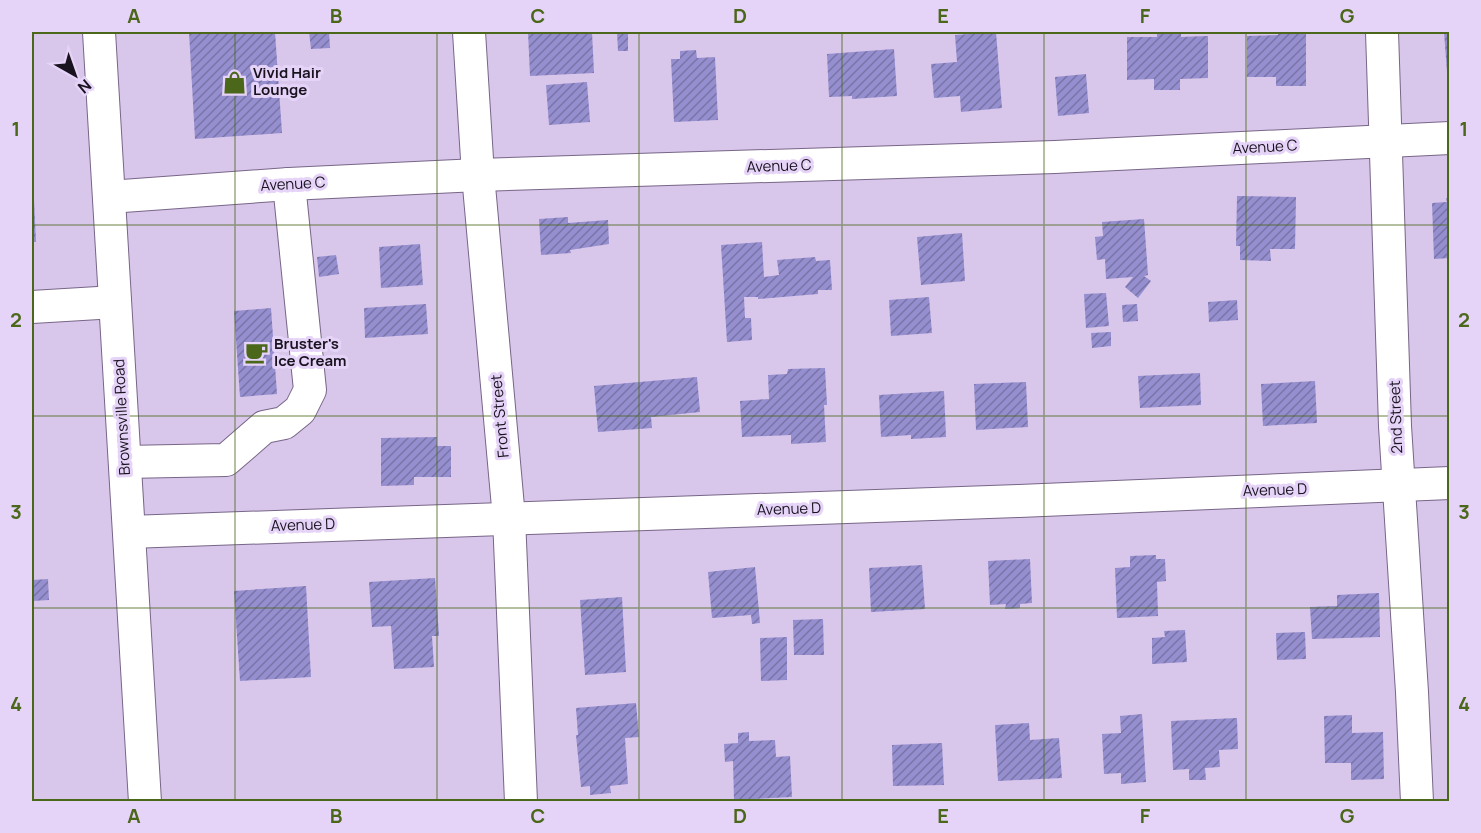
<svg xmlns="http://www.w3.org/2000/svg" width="1481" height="833" font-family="Manrope,sans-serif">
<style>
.building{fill:url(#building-hatch)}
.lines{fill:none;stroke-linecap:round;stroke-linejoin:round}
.minor-casing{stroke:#776687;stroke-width:34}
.minor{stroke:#fff;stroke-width:32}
.grid{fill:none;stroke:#4a671a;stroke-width:1.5;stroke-opacity:0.55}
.labels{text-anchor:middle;stroke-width:6;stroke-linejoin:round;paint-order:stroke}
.poi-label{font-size:15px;font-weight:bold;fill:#19131f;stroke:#e6d3f8;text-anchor:start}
.street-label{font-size:15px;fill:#19131f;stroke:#e6d3f8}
.neatline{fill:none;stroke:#4a671a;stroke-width:2}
.grid-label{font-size:20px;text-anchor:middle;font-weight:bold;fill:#4a671a}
</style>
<defs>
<pattern id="building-hatch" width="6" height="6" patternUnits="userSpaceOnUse" patternTransform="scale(1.5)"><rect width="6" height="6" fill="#958fcf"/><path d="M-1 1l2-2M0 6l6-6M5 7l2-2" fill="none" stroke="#7974a7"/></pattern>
</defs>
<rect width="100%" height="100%" fill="#d9c6eb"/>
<g class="building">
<polygon points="189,32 275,32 282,133 195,139"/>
<polygon points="309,32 329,32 330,48 311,49"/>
<polygon points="528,32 592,32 594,73 530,76"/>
<polygon points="617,32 628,32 628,51 618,51"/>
<polygon points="996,32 1002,108 961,112 960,96 934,98 931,64 957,62 955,35"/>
<polygon points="1157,32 1181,32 1181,37 1208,36 1208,78 1180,79 1180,90 1154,90 1154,79 1127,80 1127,37 1157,37"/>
<polygon points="1278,32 1306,32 1306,86 1276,86 1276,77 1247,77 1247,36 1278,35"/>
<polygon points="1444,32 1450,32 1450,72 1447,72"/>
<polygon points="894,49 897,96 852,99 852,96 829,97 827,54"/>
<polygon points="696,50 697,58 715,57 718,120 674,122 671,59 680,59 680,51"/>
<polygon points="1086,74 1089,113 1058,116 1055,77"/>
<polygon points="587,82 590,122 549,125 546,85"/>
<polygon points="1237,196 1296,197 1295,249 1270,249 1271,261 1240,260 1240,246 1236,246"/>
<polygon points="1446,198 1450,198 1450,258 1434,259 1432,203 1447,202"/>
<polygon points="32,200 34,200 36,242 32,242"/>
<polygon points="568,217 568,223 608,220 609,244 570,250 571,253 541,255 539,219"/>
<polygon points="1144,219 1148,275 1144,276 1151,281 1138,298 1125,287 1133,277 1106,279 1105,259 1097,260 1095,237 1103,236 1102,222"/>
<polygon points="962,233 965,281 921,285 917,237"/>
<polygon points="762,242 764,277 779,275 777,260 815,257 816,261 830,260 832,290 818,290 818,294 758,299 758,297 744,297 745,318 751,318 752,340 727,342 721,245"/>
<polygon points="420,244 423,285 381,288 379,247"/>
<polygon points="336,255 339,274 319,277 317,257"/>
<polygon points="1106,293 1109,326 1086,328 1084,294"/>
<polygon points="929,297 932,333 891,336 889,300"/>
<polygon points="1237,300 1238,320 1209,322 1208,302"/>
<polygon points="426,304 428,334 365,338 364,308"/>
<polygon points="1137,304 1138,321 1123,322 1122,305"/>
<polygon points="271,308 277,394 240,397 234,311"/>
<polygon points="1111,332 1111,346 1092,348 1091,333"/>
<polygon points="825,368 827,405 824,405 826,442 791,444 791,435 742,437 740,401 769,399 768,375 787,374 788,369"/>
<polygon points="1200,373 1201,405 1140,408 1138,376"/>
<polygon points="697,377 700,412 651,417 652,428 598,432 594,386"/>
<polygon points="1315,381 1317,423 1263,426 1261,384"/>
<polygon points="1026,382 1028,427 976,430 974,384"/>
<polygon points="944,391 946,437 911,439 911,435 881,437 879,395"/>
<polygon points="437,437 437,446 451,446 451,477 414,477 414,485 381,486 381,438"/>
<polygon points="1156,555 1156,559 1165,559 1166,581 1157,582 1158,616 1117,618 1115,568 1130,567 1130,556"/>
<polygon points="1030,559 1032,603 1020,604 1020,608 1005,609 1006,604 990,605 988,561"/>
<polygon points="922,565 925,609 871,612 869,568"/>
<polygon points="755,567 760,623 752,624 751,615 712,618 708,572"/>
<polygon points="435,578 439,636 432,636 434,667 394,669 391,626 372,627 369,582"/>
<polygon points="48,579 49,600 32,601 32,580"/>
<polygon points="306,586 311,677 240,681 234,591"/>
<polygon points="1379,593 1380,637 1312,639 1310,607 1337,606 1337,595"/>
<polygon points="622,597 626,672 585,675 580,600"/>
<polygon points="823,619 824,655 794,655 793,620"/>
<polygon points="1185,630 1187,662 1152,664 1152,638 1165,637 1164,631"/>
<polygon points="1305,632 1306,659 1277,660 1276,633"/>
<polygon points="787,637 787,680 761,681 760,638"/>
<polygon points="636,703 639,737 625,738 628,784 610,786 611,793 590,795 590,786 581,787 576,735 578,735 576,708"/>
<polygon points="1142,714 1146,782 1121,784 1121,773 1104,774 1102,734 1121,733 1120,716"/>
<polygon points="1352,715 1352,733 1383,732 1384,779 1351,780 1351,763 1325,763 1324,716"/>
<polygon points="1237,718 1238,749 1219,750 1220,767 1205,768 1206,780 1189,780 1189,769 1173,770 1171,721"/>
<polygon points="1029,723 1030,740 1059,738 1062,778 998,781 995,725"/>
<polygon points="749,732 749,741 775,740 776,757 790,756 792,797 734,800 733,761 725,762 724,744 738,743 738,733"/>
<polygon points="942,743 944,785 893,786 892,745"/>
</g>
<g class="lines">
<defs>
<g id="minor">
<polyline points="99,32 145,802"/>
<polyline points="469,32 478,175 509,518 521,802"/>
<polyline points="1382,32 1395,426 1412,692 1417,802"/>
<polyline points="109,197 289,184 478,175 1055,157 1450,138"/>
<polyline points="32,307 115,302"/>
<polyline points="125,462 226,460 264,427 284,423 300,410 310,390 289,184"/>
<polyline points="129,532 1019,501 1450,483"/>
</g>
</defs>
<use href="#minor" class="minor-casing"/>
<use href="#minor" class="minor"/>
</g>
<path class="grid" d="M235,32V802M437,32V802M639,32V802M842,32V802M1044,32V802M1246,32V802M32,225H1450M32,416H1450M32,608H1450"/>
<defs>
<symbol id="shop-bare" viewBox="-9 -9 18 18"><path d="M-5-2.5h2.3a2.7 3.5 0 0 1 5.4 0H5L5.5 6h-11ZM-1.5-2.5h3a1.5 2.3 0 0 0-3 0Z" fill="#4a671a" stroke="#e6d3f8" stroke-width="2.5" paint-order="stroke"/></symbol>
<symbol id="cafe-bare" viewBox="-9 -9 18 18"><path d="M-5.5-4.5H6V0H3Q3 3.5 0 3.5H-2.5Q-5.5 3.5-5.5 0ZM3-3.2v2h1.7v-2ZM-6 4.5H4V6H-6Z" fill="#4a671a" stroke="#e6d3f8" stroke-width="2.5" paint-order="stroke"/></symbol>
</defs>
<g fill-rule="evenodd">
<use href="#shop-bare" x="218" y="66" width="33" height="33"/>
<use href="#cafe-bare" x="240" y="336" width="33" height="33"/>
</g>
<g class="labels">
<g class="poi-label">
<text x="253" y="78">Vivid Hair<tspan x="253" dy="17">Lounge</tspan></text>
<text x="274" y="349">Bruster's<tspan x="274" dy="17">Ice Cream</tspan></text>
</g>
<g class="street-label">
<text transform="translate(1265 147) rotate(-3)" y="5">Avenue C</text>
<text transform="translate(779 166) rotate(-2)" y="5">Avenue C</text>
<text transform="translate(293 184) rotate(-3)" y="5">Avenue C</text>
<text transform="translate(500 416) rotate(-95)" y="5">Front Street</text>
<text transform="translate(122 417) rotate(-93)" y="5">Brownsville Road</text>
<text transform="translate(1396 417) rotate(-92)" y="5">2nd Street</text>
<text transform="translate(1275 490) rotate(-2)" y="5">Avenue D</text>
<text transform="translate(789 509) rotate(-2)" y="5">Avenue D</text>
<text transform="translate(303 525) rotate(-2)" y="5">Avenue D</text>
</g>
</g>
<rect width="1481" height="833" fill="none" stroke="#e6d3f8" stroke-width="66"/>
<g transform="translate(75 75) rotate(140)" stroke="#e6d3f8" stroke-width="4.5" paint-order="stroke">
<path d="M0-4.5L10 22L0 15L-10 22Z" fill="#19131f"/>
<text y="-9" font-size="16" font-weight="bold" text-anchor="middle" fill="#19131f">N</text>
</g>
<rect x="33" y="33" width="1415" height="767" class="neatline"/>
<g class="grid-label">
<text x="134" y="23">A</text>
<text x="336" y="23">B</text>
<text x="538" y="23">C</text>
<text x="740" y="23">D</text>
<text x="943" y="23">E</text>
<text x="1145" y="23">F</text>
<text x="1347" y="23">G</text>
<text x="16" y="136">1</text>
<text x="1464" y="136">1</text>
<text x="16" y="327">2</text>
<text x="1464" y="327">2</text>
<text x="16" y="519">3</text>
<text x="1464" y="519">3</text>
<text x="16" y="711">4</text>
<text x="1464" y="711">4</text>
<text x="134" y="823">A</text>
<text x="336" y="823">B</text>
<text x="538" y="823">C</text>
<text x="740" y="823">D</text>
<text x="943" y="823">E</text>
<text x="1145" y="823">F</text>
<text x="1347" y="823">G</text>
</g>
</svg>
